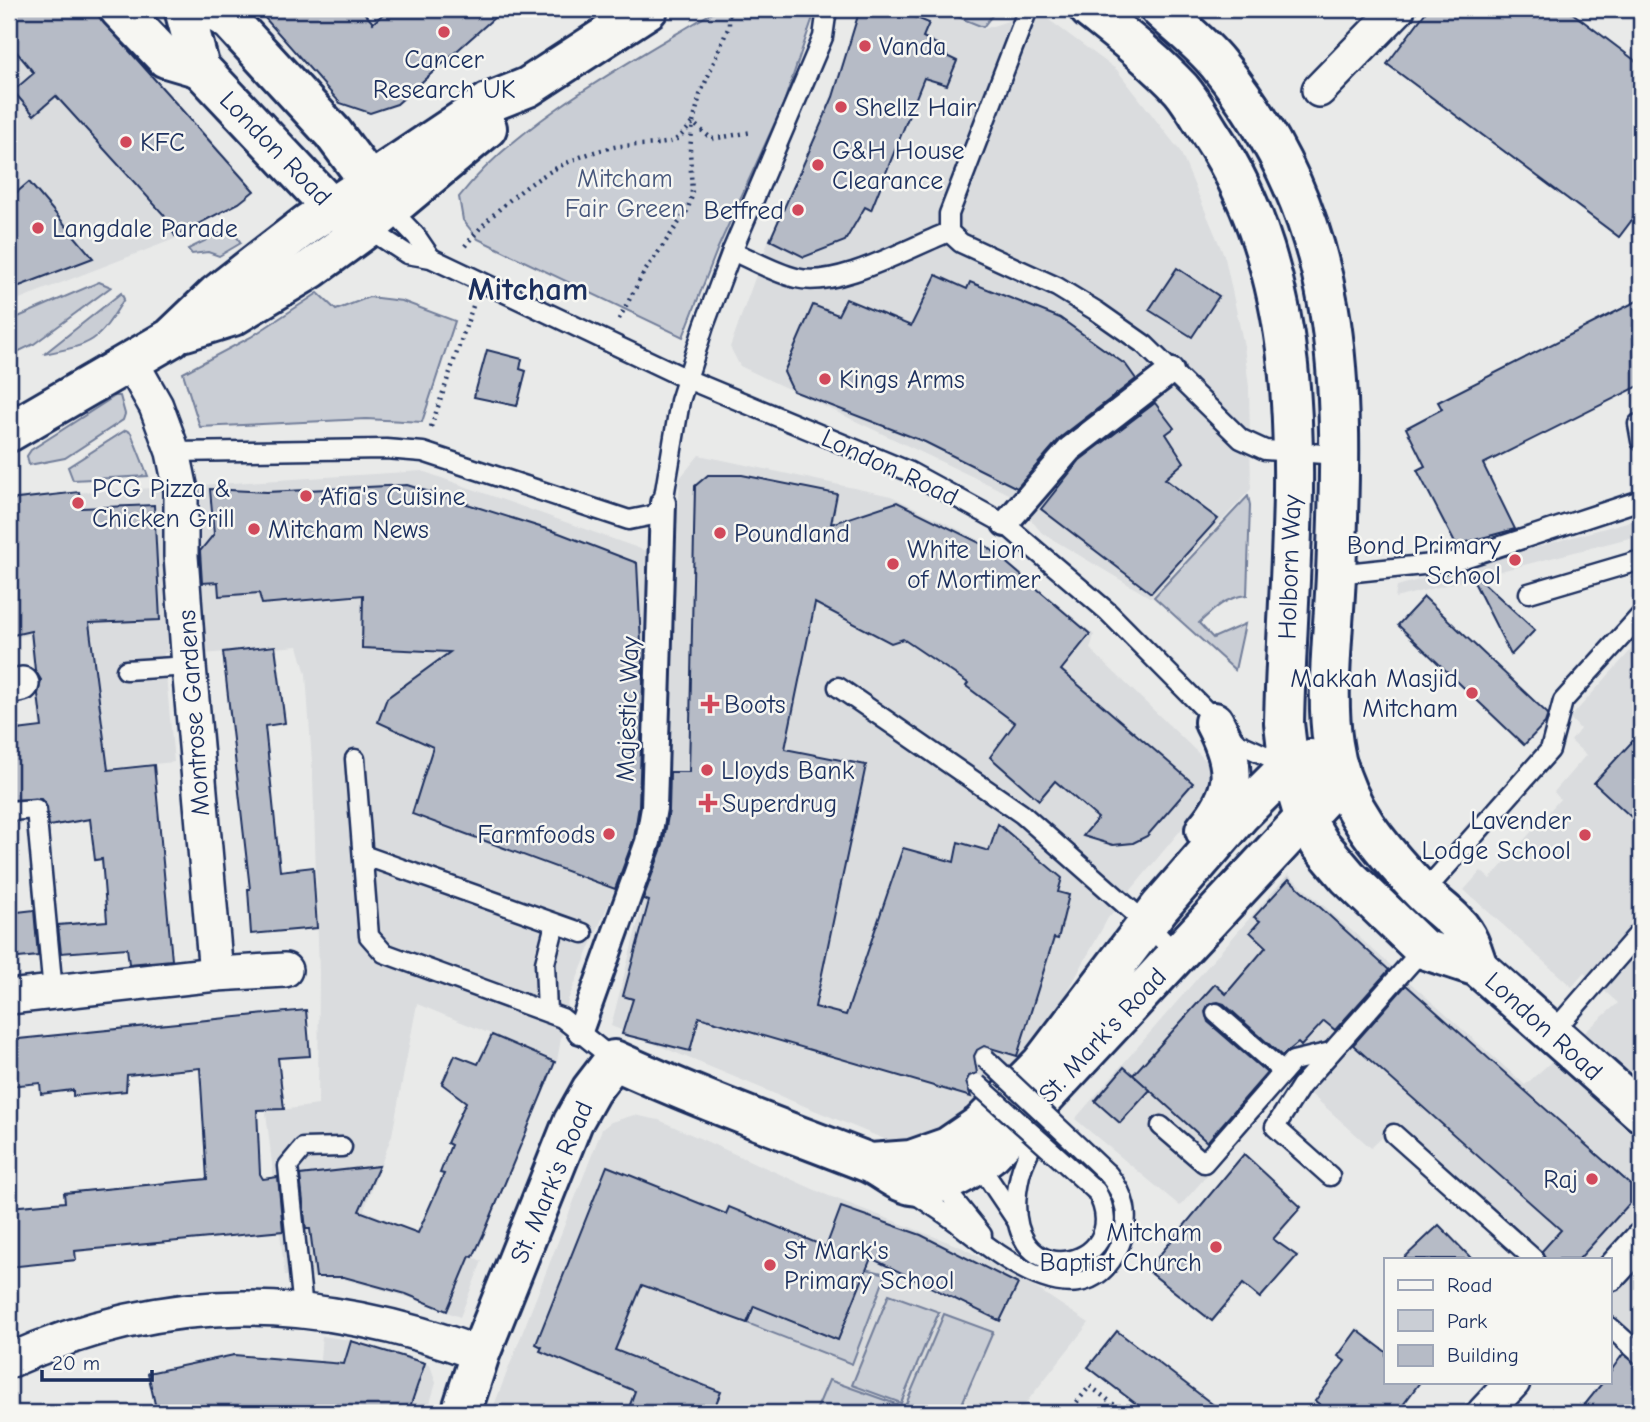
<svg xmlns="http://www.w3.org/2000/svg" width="1650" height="1422" font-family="'Comic Neue',sans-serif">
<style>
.built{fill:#dadcde}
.green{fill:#caced5;stroke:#727e9a;stroke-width:2}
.building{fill:#b6bbc6;stroke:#1b2f5e;stroke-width:2}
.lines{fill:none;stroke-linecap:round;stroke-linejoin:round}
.service-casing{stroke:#1b2f5e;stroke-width:23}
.pedestrian-casing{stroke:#1b2f5e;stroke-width:30}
.minor-casing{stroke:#1b2f5e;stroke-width:38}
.tertiary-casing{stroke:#1b2f5e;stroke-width:44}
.primary-casing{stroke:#1b2f5e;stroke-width:44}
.path{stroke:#1b2f5e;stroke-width:4.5;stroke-dasharray:2 5;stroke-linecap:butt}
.service{stroke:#f6f6f2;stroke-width:18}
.pedestrian{stroke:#f6f6f2;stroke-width:24}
.minor{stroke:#f6f6f2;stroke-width:33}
.tertiary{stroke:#f6f6f2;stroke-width:38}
.primary{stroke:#f6f6f2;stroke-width:38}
.service-bridge-casing{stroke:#1b2f5e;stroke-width:23;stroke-linecap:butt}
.service-bridge{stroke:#f6f6f2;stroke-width:18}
.poi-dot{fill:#d1495b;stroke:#f6f6f2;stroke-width:2.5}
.labels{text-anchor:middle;stroke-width:5;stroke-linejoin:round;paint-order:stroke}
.poi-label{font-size:26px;fill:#1b2f5e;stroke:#f6f6f2;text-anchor:start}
.street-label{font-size:26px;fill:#1b2f5e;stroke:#f6f6f2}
.park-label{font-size:26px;fill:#47577c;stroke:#f6f6f2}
.district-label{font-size:33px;font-weight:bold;fill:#1b2f5e;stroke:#f6f6f2}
</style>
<rect width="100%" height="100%" fill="#e9eae9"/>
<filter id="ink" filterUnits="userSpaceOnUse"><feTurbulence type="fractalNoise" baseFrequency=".0143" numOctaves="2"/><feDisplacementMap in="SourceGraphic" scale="14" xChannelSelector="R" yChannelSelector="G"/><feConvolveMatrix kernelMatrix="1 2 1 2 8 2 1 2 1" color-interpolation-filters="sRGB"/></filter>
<g filter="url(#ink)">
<g class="built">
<polygon points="9,9 94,9 250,184 249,198 172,240 9,303"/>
<polygon points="859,9 933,9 984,29 1037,11 1117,70 1180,151 1225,258 1244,346 1249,387 1251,489 1151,598 1042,533 1009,494 740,366 730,347 768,242 830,99"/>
<polygon points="699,455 891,496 984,542 1094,635 1090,649 1220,774 1194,814 1108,918 1033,1055 967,1118 901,1146 611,1026 667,810 667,739 680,478"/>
<polygon points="422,471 652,553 647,772 639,831 568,1000 557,1061 417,1004 392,1135 364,1210 482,1261 460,1317 408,1297 343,1279 285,1276 266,1112 318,1105 319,973 313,777 306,674 298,646 203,654 164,653 174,762 112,768 47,785 29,635 9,639 9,497"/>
<polygon points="1641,518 1641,535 1395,598 1397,586"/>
<polygon points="1641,639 1641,1370 1610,1340 1610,1259 1522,1259 1385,1135 1371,1148 1293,1078 1180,1206 1075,1119 1288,874 1525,1085 1618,1003 1584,973 1572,987 1464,890 1481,871 1490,879 1560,799 1554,792 1586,755 1571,741 1580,729 1570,718"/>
<polygon points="634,1115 659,1120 824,1194 961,1247 1039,1290 1089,1323 1018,1413 491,1413 602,1129 611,1122"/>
<polygon points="322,1336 351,1340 430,1365 436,1383 427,1413 315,1413"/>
</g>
<g class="green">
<path d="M718,9H813L812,20L783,105L717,250L683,337L478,239L463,220L459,197C519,120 634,60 718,9Z"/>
<polygon points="938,9 997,9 983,27"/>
<polygon points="231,228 241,243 219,256 208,252 192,254 188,249"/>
<polygon points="99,282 111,287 34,344 9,356 9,321"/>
<path d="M121,293L124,299C97,343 94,344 44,354Z"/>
<polygon points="318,293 336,310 369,297 402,301 455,321 422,422 366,419 200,427 183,373 251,337"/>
<polygon points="115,396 120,396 125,414 123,420 65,458 29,465 27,456 31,450"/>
<polygon points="126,430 131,433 148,476 73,480 68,467"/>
<path d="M1248,496L1250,505L1247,595C1226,597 1214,609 1199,623L1213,638L1245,624L1235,670L1154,597Z"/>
<polygon points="866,1269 886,1274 852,1364 747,1323 756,1300 767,1311 838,1340"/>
<polygon points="889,1294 939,1312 901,1403 852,1385"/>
<polygon points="944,1314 993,1332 958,1413 930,1413 906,1404"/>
<polygon points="829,1380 921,1413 815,1413"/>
</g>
<g class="building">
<polygon points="21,9 92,9 254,191 239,203 175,236 164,215 56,96 34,115 13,91 34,73 9,43 9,19"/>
<polygon points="257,9 361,9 373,23 389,9 504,9 397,104 370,113 340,103"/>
<polygon points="860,9 895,9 929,23 923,37 940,46 938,52 957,61 947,85 924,78 871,210 865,207 845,241 804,257 770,240 833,97"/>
<polygon points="1428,9 1567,9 1641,65 1641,208 1619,237 1387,64"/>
<polygon points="29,182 93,258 9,290 9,199"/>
<polygon points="1177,268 1219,296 1192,337 1149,310"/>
<polygon points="936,275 967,289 970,282 1060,318 1126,365 1136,379 1061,437 1017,488 925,442 793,391 784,372 813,305 838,315 846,299 911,326"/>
<polygon points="1641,299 1641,385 1483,464 1515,529 1456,545 1417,470 1425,466 1406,428 1442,409 1438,402"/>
<polygon points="487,350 522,359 520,369 526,371 517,406 474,397"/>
<polygon points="1155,403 1174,428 1166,434 1184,462 1165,479 1218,519 1151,593 1041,509 1080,460"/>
<polygon points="708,475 742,475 837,494 831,524 897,502 988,547 1090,634 1061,670 1193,783 1147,836 1133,843 1113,845 1083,836 1098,818 1055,781 1039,800 990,757 1015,723 966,686 968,683 903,639 891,643 815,603 785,749 866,765 815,1007 846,1015 903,848 954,862 958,842 989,851 998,824 1062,878 1058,892 1069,895 1058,939 1054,938 1017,1056 984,1046 977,1050 974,1056 977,1073 969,1076 966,1082 971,1097 699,1017 690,1051 622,1034 633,999 623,996 649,901 643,899 663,845 669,810 670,772 689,772 695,486"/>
<polygon points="407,485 559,533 637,563 643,683 639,806 634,838 615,889 412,814 433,747 378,722 387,698 450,652 362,648 363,595 262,604 259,593 219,596 218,582 202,583 200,551 214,534 210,489 267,492"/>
<polygon points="79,492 81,508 154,505 160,620 89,623 108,770 154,765 172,960 129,964 127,948 61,953 58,925 107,921 102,859 95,860 90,819 49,826 47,807 41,799 9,800 9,731 42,727 38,694 41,680 35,670 31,631 9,636 9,500"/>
<polygon points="1474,574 1535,630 1511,655 1471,576"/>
<polygon points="1424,597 1548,714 1545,723 1524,745 1398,625"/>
<polygon points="275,646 285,723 265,726 280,871 313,867 317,928 251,934 248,889 250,889 223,652"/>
<polygon points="1641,732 1641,826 1594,783"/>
<polygon points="1289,879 1389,970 1335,1030 1324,1021 1301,1046 1298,1043 1282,1056 1224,1004 1218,1002 1208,1005 1205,1011 1208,1022 1267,1073 1207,1142 1133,1075 1215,984 1226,994 1266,947 1250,932 1260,921 1254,917"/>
<polygon points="34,910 38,956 9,959 9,913"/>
<polygon points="1406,985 1630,1184 1630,1203 1579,1259 1545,1259 1542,1251 1561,1230 1353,1045"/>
<polygon points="306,1010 310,1056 278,1058 284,1109 257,1110 260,1174 263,1179 278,1177 283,1231 75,1251 76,1260 9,1267 9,1207 65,1202 64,1193 207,1179 200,1068 127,1075 126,1091 73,1096 73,1090 41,1094 40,1083 9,1086 9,1040"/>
<polygon points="492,1035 555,1062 485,1231 473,1257 470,1256 447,1311 406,1294 344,1277 316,1277 310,1229 306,1229 300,1175 379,1166 359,1211 418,1233 444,1174 440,1173 451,1145 447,1143 466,1102 442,1084 455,1055 478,1064"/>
<polygon points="1124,1067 1150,1090 1120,1123 1095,1101"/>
<polygon points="1244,1154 1301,1207 1273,1239 1297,1256 1260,1298 1243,1284 1212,1321 1147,1270"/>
<polygon points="607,1166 726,1214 729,1207 826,1247 841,1207 921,1235 1018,1284 1000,1321 871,1258 838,1340 754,1306 747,1323 642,1285 615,1350 721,1392 712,1413 627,1413 635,1391 540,1351 542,1347 536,1344"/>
<polygon points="1439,1225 1472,1259 1403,1259"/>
<polygon points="1357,1330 1386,1352 1386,1382 1420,1382 1397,1413 1332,1413 1315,1401 1345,1361 1338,1356"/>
<polygon points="1117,1331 1224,1413 1148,1413 1088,1367"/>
<polygon points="351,1341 425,1363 408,1413 157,1413 148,1373 234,1355 344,1364"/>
<polygon points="1623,1354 1641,1366 1641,1413 1578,1413 1603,1382 1610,1382 1610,1372"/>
</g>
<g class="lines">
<defs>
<g id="service">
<polyline points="1028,9 949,214 949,232 961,243 1057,287 1098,312 1145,345 1241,439 1265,450 1339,455"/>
<polyline points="390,209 416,236 431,258"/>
<polyline points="367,228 407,254 431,258 687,379 908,471 1005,524 1107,611 1238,743 1289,766"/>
<path d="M732,251C753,260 775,273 796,278C837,289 910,247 949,232"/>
<polyline points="1638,424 1641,441"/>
<polyline points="173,452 386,449 423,452 629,520 654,515 663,503 680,401 704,326 732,251 823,37 827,9"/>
<polyline points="1336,574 1452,562 1641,500"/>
<polyline points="1529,593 1641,560"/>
<polyline points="126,670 189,666"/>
<polyline points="838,687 1022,814 1147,924 1177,955"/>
<polyline points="355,759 369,936 384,953 562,1018 614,1060"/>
<polyline points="9,811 36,809 53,992"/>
<polyline points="363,855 583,933"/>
<polyline points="1423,893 1550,750 1563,701 1641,615"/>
<polyline points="547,1012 545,963 555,924"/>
<polyline points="1216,1013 1283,1072"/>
<polyline points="1552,1033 1641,931"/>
<path d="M1042,1126C1034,1142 1024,1158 1020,1175C991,1304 1142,1270 1096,1191"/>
<polyline points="1161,1126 1204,1163 1293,1061 1331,1052"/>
<polyline points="1394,1134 1534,1259"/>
<polyline points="976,1160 1017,1221"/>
<polyline points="1330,1176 1275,1127 1301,1086 1423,949"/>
<polyline points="945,1177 953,1199 982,1235"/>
<path d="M911,1191C926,1202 942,1211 956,1222C999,1256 1085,1327 1120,1244C1131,1217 1126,1196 1108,1174"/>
<polyline points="303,1309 288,1166 303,1148 342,1147"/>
<polyline points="1610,1327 1641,1355"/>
</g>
<g id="pedestrian">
<polyline points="1005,524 1070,449 1171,371"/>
<polyline points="580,1031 648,842 654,808 663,503"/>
</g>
<g id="minor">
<polyline points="1319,90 1398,9"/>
<polyline points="131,362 156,406 173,452 181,490 181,556 189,666 216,974"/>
<polyline points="9,687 22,684"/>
<polyline points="9,997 216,974 285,970"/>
<polyline points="1610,1274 1641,1240"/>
<path d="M9,1361C167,1289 319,1294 480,1354"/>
<polyline points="1484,1413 1513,1382"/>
</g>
<g id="tertiary">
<path d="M1205,830C1238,791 1237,766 1214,722"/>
<path d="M461,1413L480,1354L573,1122L591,1090L614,1060C696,1098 782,1129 867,1162C885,1169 899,1186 920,1186C950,1185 969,1170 992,1153L1325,796L1339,769L1310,759L1289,766L1240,815L1160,907L1041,1064L980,1125L948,1147L911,1160L871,1163"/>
</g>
<g id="primary">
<polyline points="119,9 166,58 200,68"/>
<polyline points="184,9 200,68 331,207 353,220"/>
<polyline points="210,9 230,21 333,133 386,204"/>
<path d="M1089,9C1120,34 1154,60 1181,89C1192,102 1201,119 1210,133C1326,308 1288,525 1284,723L1289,766L1304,817L1320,844L1348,877L1423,949L1478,967L1641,1112"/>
<path d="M1160,9C1179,27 1202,44 1218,64C1347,224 1344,379 1336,574C1334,627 1325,692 1333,744C1341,804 1382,850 1422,892C1435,906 1454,917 1464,933C1471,943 1474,956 1478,967"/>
<polyline points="185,331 233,316 311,269 367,228 487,128"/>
<polyline points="9,432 171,338 217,294 307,224 488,103 528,87 648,9"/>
</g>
</defs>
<use href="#service" class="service-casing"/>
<use href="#pedestrian" class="pedestrian-casing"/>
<use href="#minor" class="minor-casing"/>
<use href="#tertiary" class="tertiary-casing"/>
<use href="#primary" class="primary-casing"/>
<g class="path">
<path d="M465,246C502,200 554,159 614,147C630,144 660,146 673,141C680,138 688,128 693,123L712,139L752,132"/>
<polyline points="619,319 643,274 687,211 692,196 690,149 693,123 700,95 729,26 729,9"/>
<polyline points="431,427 473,306"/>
<polyline points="1068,1413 1090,1386 1125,1413"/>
</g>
<use href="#service" class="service"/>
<use href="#pedestrian" class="pedestrian"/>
<use href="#minor" class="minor"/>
<use href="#tertiary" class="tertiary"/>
<use href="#primary" class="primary"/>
<defs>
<g id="service-bridge">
<polyline points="985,1058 1108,1174"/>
<polyline points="977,1084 1096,1191"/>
</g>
</defs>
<use href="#service-bridge" class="service-bridge-casing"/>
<use href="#service-bridge" class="service-bridge"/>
</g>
</g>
<g class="poi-dot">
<circle cx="444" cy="32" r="7"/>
<circle cx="865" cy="46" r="7"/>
<circle cx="841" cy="107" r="7"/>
<circle cx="126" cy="142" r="7"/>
<circle cx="818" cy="165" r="7"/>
<circle cx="798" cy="210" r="7"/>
<circle cx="38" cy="228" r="7"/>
<circle cx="825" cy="379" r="7"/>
<circle cx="306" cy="496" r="7"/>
<circle cx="78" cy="503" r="7"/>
<circle cx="254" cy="529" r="7"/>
<circle cx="720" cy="533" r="7"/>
<circle cx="1515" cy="560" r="7"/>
<circle cx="893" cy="564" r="7"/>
<circle cx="1472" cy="693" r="7"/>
<path d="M706.5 693.5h7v7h7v7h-7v7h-7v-7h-7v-7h7z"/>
<circle cx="707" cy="770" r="7"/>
<path d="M704.5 792.5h7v7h7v7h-7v7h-7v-7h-7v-7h7z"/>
<circle cx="609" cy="834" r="7"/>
<circle cx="1585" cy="835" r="7"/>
<circle cx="1592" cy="1179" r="7"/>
<circle cx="1216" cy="1247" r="7"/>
<circle cx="770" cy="1265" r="7"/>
</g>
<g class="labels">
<g class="poi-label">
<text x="879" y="55">Vanda</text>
<text x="444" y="68" text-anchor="middle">Cancer<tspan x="444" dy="30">Research UK</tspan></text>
<text x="855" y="116">Shellz Hair</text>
<text x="140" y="151">KFC</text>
<text x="832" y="159">G&amp;H House<tspan x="832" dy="30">Clearance</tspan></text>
<text x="784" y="219" text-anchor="end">Betfred</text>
<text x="52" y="237">Langdale Parade</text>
<text x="839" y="388">Kings Arms</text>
<text x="92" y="497">PCG Pizza &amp;<tspan x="92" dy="30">Chicken Grill</tspan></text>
<text x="320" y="505">Afia's Cuisine</text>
<text x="268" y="538">Mitcham News</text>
<text x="734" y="542">Poundland</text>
<text x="1501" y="554" text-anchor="end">Bond Primary<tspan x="1501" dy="30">School</tspan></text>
<text x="907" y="558">White Lion<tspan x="907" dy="30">of Mortimer</tspan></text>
<text x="1458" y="687" text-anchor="end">Makkah Masjid<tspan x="1458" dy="30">Mitcham</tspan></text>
<text x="724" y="713">Boots</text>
<text x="721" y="779">Lloyds Bank</text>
<text x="722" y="812">Superdrug</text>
<text x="1571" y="829" text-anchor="end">Lavender<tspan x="1571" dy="30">Lodge School</tspan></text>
<text x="595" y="843" text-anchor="end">Farmfoods</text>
<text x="1578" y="1188" text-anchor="end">Raj</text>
<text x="1202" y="1241" text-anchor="end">Mitcham<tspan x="1202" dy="30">Baptist Church</tspan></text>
<text x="784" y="1259">St Mark's<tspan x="784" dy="30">Primary School</tspan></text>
</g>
<g class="street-label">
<text transform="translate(276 148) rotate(46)" y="9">London Road</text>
<text transform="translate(890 467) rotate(25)" y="9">London Road</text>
<text transform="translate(1289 567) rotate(-88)" y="9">Holborn Way</text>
<text transform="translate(627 709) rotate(-88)" y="9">Majestic Way</text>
<text transform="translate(193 713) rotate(-94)" y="9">Montrose Gardens</text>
<text transform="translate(1544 1026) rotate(42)" y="9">London Road</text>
<text transform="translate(1102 1035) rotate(-47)" y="9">St. Mark's Road</text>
<text transform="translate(551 1182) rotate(-67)" y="9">St. Mark's Road</text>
</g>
<g class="park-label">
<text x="625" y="187">Mitcham<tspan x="625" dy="30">Fair Green</tspan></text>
</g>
<g class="district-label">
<text x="528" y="300">Mitcham</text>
</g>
</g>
<rect width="1650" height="1422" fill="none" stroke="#f6f6f2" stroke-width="35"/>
<rect x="18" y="18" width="1615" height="1387" fill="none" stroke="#1b2f5e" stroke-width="2.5" filter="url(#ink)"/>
<rect x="1384" y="1258" width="228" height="126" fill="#f6f6f2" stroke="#9ea6b7" stroke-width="2"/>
<rect x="1398" y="1280" width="35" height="10" fill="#f6f6f2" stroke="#9ea6b7" stroke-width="2"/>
<text x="1447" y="1292" font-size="21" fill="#1b2f5e">Road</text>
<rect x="1398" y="1310" width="35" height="21" fill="#caced5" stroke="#9ea6b7" stroke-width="2"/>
<text x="1447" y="1328" font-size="21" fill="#1b2f5e">Park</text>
<rect x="1398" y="1345" width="35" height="21" fill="#b6bbc6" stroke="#9ea6b7" stroke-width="2"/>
<text x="1447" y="1362" font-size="21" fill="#1b2f5e">Building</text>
<path d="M42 1370v10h110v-10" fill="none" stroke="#1b2f5e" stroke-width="3.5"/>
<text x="52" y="1370" font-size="21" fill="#1b2f5e" stroke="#f6f6f2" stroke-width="5" paint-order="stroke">20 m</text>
</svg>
